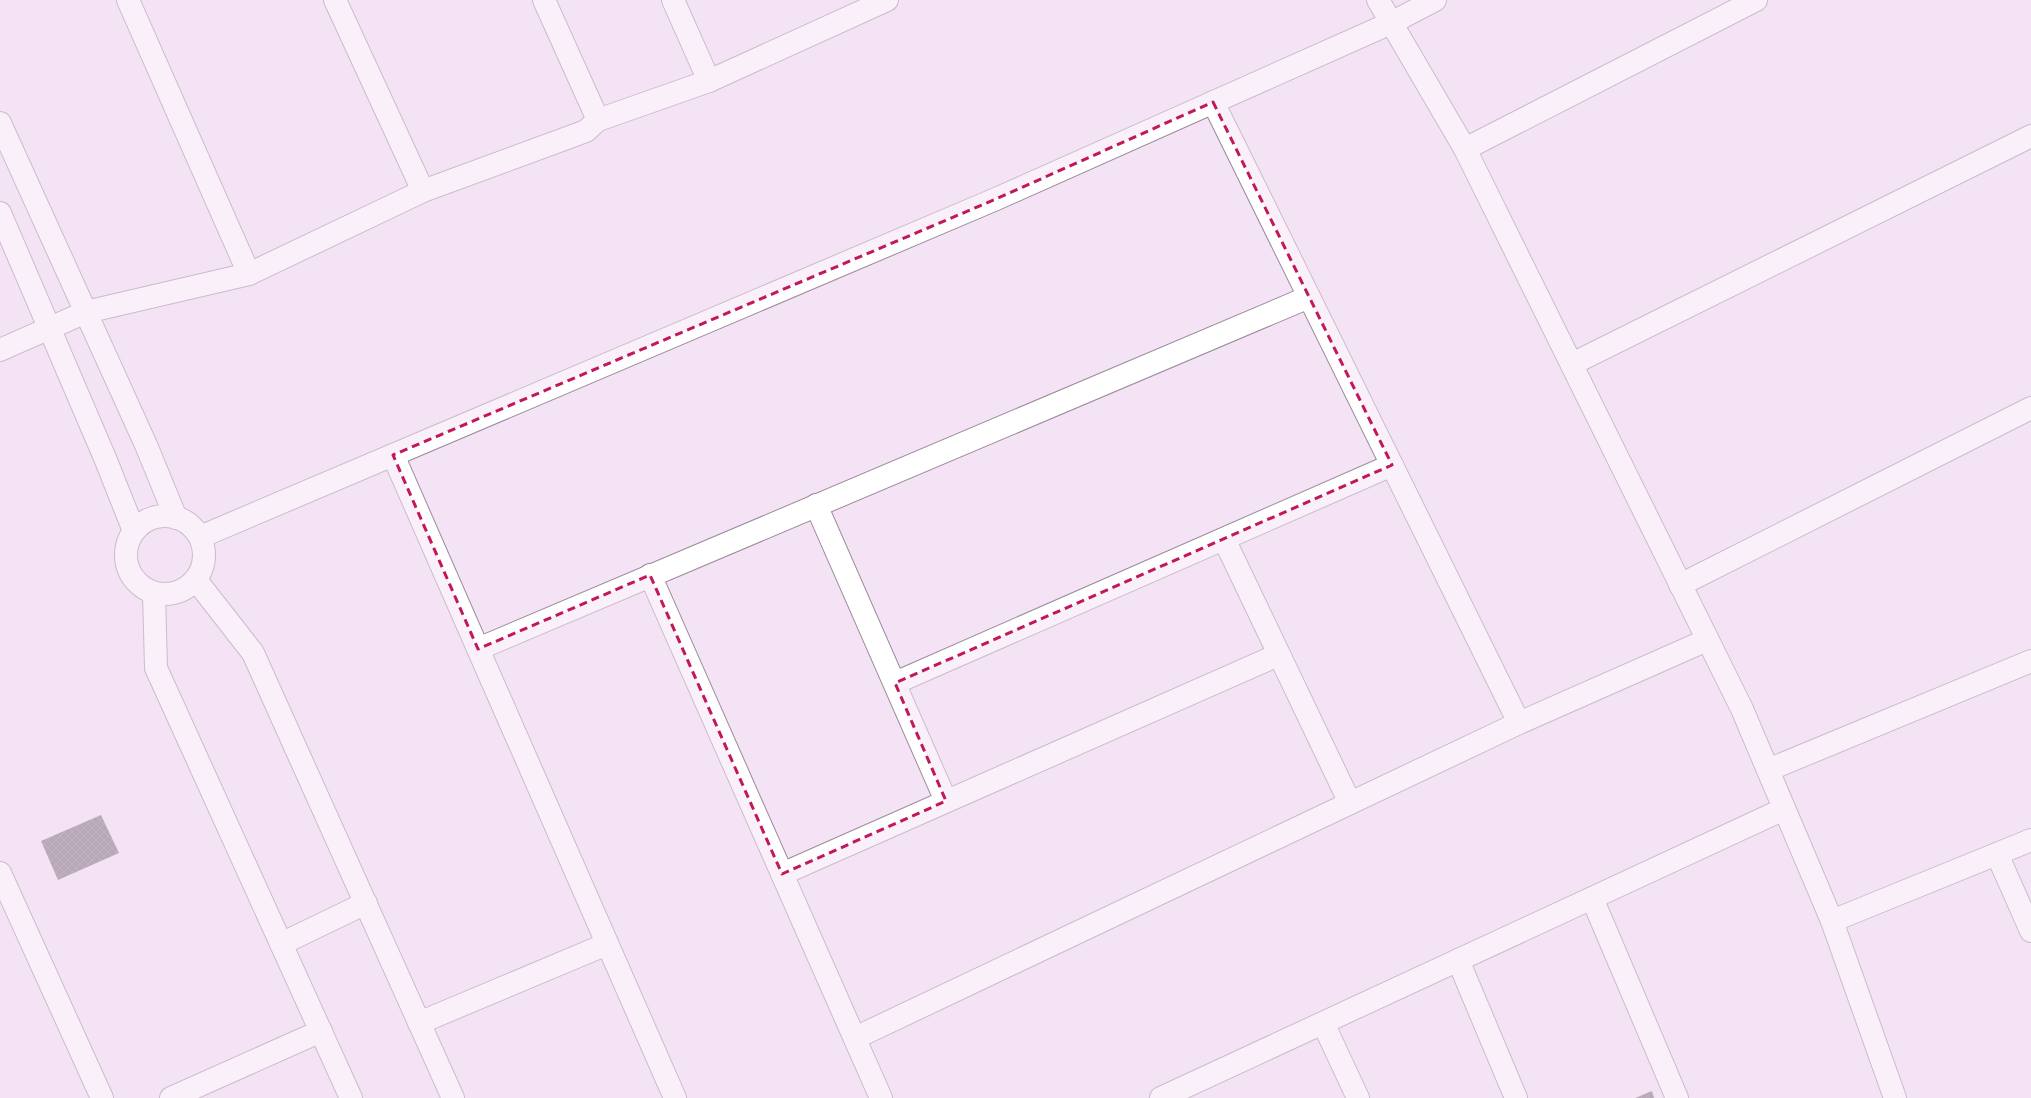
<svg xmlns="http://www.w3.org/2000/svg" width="2031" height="1098" font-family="Inter,sans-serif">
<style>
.building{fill:url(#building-cross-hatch)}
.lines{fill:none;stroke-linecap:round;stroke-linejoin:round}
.street-casing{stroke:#9a8a9a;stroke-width:24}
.secondary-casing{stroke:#9a8a9a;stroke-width:24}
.street{stroke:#fff;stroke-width:22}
.secondary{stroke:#fff;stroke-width:22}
.marked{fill:none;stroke:#c2185b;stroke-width:3;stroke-dasharray:8 5;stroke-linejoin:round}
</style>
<defs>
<pattern id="building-cross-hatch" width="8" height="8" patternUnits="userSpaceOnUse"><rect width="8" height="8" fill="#706170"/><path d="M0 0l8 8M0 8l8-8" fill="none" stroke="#847884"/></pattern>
</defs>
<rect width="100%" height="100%" fill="#f4e3f4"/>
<g class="building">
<polygon points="101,815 119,853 58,880 41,841"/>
<polygon points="1652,1091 1654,1098 1635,1098"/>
</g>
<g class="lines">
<defs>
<g id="street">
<polyline points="128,0 249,274"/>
<polyline points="335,0 423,191"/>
<polyline points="544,0 598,120"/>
<polyline points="673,0 709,81"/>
<polyline points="1378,0 1465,149 1742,709 1832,921 1895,1098"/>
<polyline points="1213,102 1519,723"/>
<polyline points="1465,149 1756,0"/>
<polyline points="0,350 86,312 249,274 423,191 586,131 598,120 709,81 887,0"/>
<polyline points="1572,364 2031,136"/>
<polyline points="393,455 675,1098"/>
<polyline points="816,505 946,801"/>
<polyline points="1224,539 1350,803"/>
<polyline points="650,575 881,1098"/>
<polyline points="1680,585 2031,408"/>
<polyline points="478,649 1309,297"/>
<polyline points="895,683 1392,465"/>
<polyline points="1768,770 2031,661"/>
<polyline points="1997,854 2031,931"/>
<polyline points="0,873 102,1098"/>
<polyline points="782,874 1278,655"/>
<polyline points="1592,898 1677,1098"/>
<polyline points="1832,921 2031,840"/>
<polyline points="281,944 366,903"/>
<polyline points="1458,960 1516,1098"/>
<polyline points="419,1023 607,944"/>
<polyline points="1323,1023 1358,1098"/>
<polyline points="855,1038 1519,723 1707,640"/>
<polyline points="171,1098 321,1031"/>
<polyline points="1161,1098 1784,809"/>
</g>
<g id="secondary">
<polyline points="0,123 146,445 176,518"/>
<polyline points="0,213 105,458 134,531"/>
<circle cx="165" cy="555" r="39"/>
<polyline points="200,537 996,199 1391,23 1435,0"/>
<polyline points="196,580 253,653 453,1098"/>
<polyline points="154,593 156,668 351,1098"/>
</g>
</defs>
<use href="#street" class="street-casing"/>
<use href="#secondary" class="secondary-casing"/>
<use href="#street" class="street"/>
<use href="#secondary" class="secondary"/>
</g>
<path d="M0 0H2031V1098H0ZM1213,102L1392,465L895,683L946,801L782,874L650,575L478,649L393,455L996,199Z" fill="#f4e3f4" fill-opacity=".55" fill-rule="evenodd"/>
<path class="marked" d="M1213,102L1392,465L895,683L946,801L782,874L650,575L478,649L393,455L996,199Z"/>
</svg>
